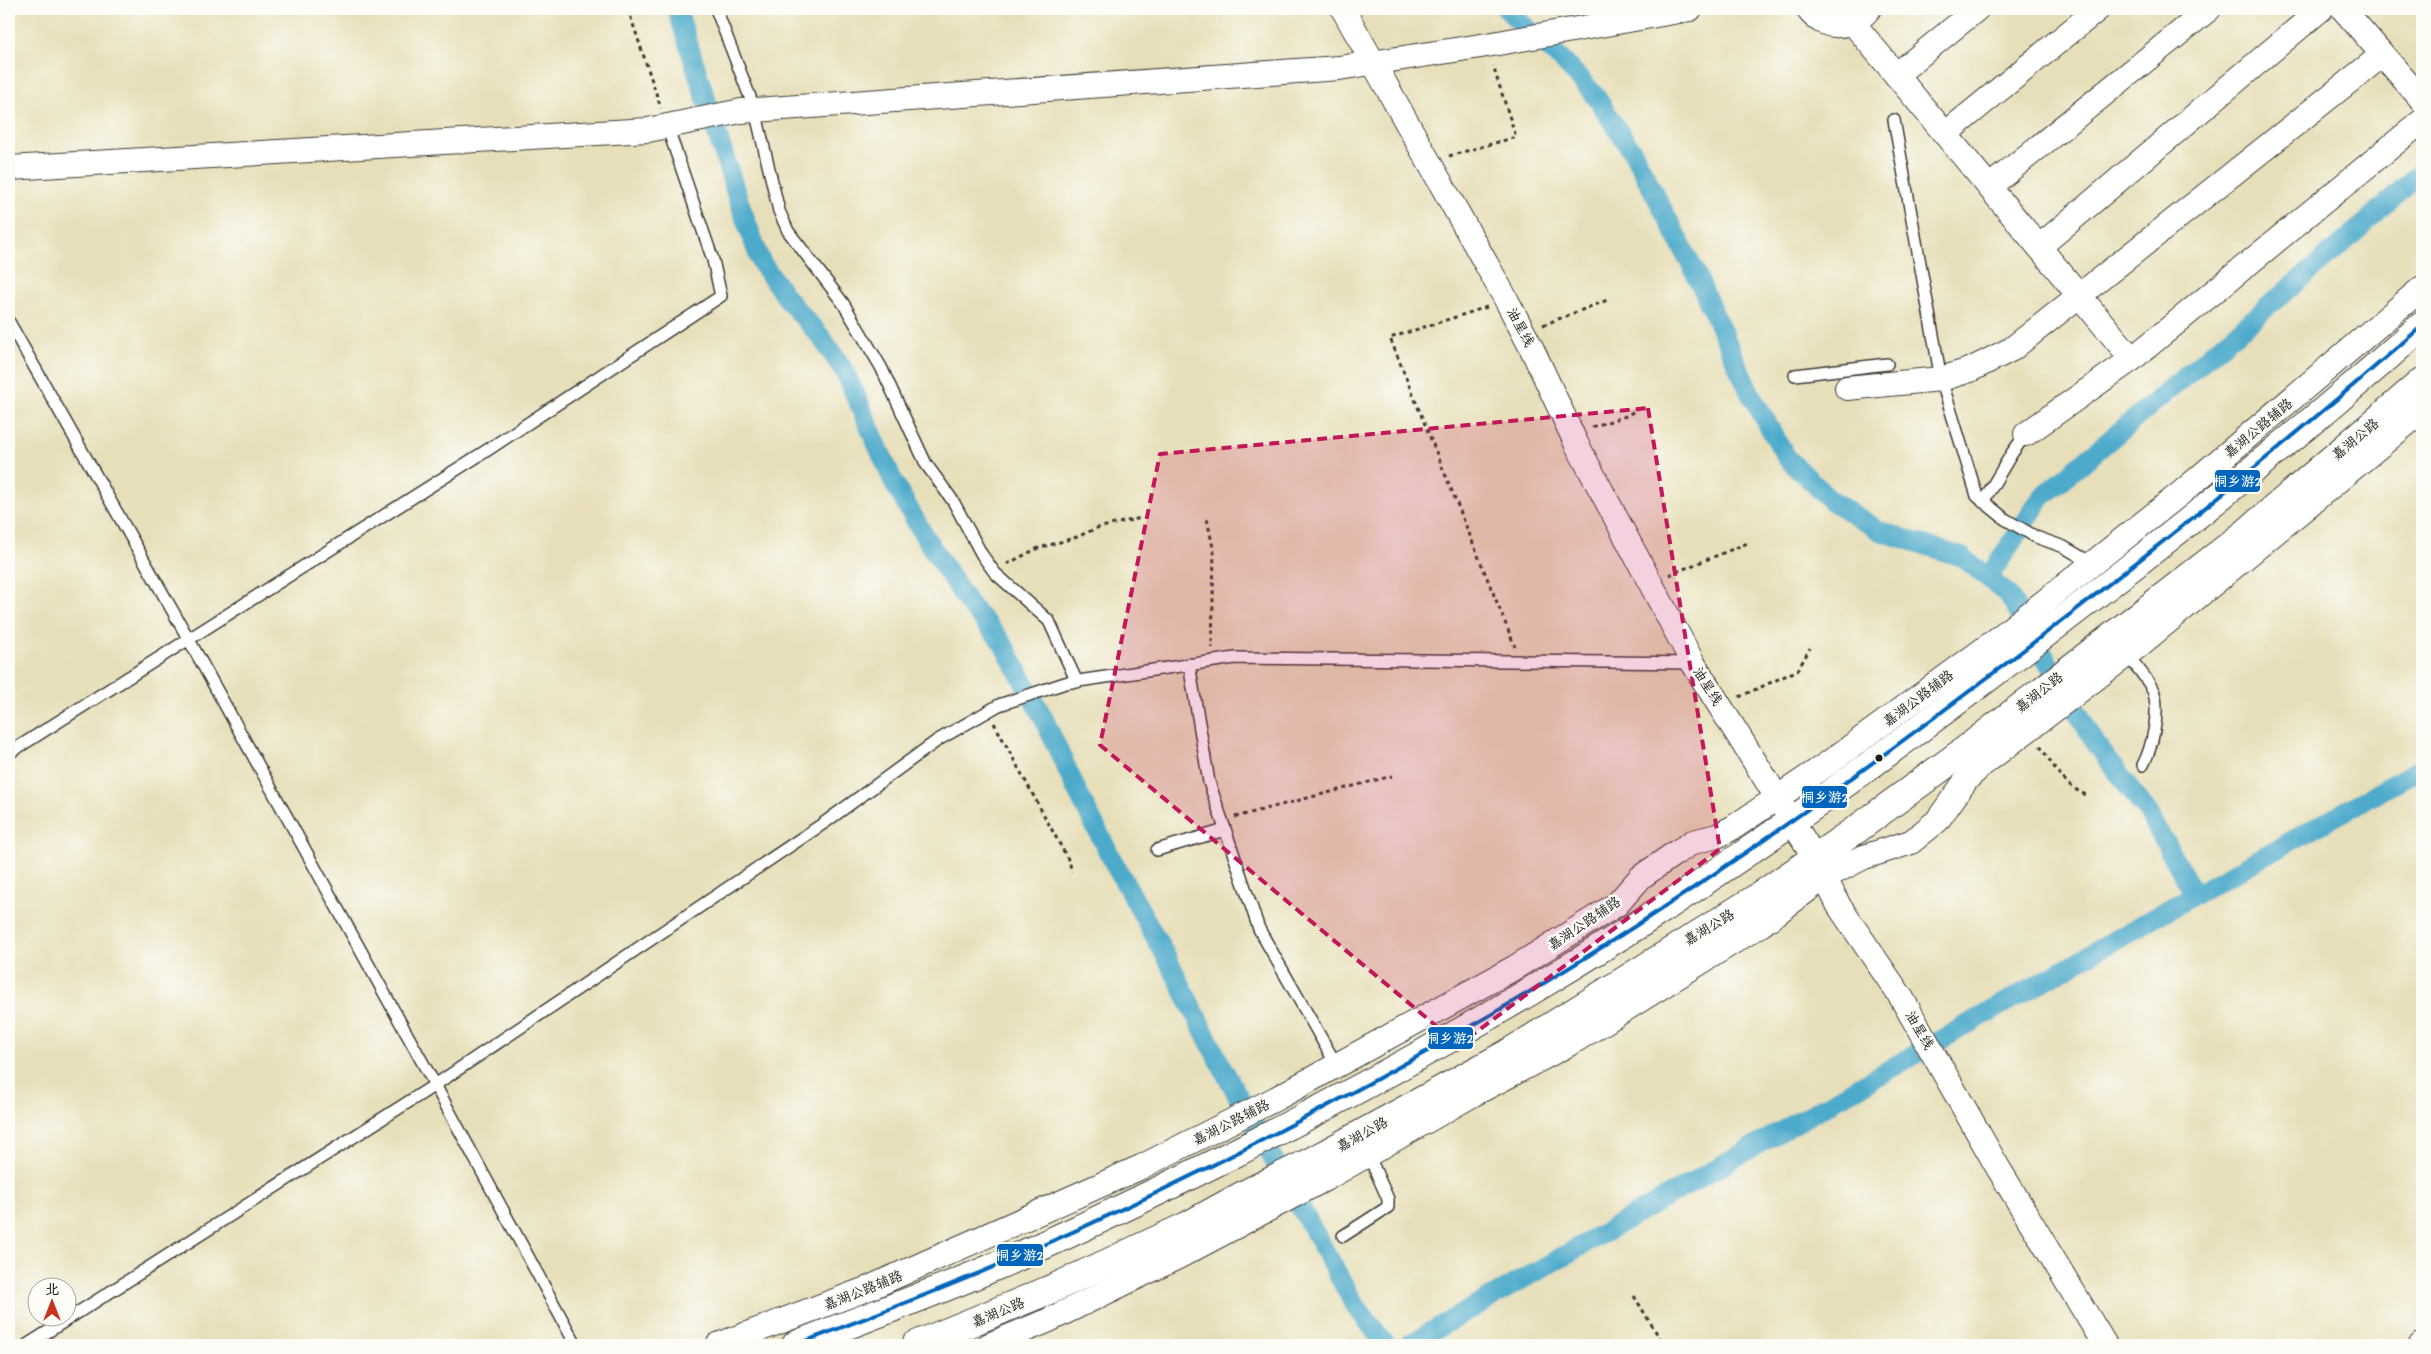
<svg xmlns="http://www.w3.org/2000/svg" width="2431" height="1354" font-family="'Architects Daughter','LXGW WenKai TC',sans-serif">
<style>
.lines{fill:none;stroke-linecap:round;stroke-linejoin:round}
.canal{stroke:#4daacb;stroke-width:20}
.service-casing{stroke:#3a3934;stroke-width:14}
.minor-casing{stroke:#3a3934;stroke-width:26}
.primary-casing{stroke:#3a3934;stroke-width:30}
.path{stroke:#3a3934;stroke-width:3;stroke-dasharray:4 4;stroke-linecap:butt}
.service{stroke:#fff;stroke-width:11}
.minor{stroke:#fff;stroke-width:24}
.primary{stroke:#fff;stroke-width:28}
.bus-1-casing{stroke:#fdfcf7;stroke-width:8}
.bus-1{stroke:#0065bd;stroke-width:4}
.marked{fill:#c2185b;fill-opacity:0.2;stroke:#c2185b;stroke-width:4;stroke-dasharray:10 6;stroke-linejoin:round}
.bus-dot{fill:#1c1c1c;stroke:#fdfcf7;stroke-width:2}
.labels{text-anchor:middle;stroke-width:5;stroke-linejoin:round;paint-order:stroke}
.street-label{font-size:14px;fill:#1c1c1c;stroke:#fdfcf7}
.line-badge{stroke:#fdfcf7;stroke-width:2}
.badge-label{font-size:14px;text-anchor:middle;font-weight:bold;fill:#fff}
</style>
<rect width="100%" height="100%" fill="#fdfcf7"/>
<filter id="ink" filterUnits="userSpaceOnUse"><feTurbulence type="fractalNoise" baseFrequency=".02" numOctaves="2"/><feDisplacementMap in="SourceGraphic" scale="10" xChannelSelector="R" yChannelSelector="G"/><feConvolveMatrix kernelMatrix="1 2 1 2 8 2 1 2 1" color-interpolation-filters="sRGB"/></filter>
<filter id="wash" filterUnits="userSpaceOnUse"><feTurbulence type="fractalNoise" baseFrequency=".0096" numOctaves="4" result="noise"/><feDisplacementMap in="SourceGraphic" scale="20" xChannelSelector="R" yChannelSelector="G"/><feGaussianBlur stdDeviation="1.12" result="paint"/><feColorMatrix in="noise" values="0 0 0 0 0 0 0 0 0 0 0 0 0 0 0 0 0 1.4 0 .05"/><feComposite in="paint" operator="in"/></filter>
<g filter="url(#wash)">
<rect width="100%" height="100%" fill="#e7dfb9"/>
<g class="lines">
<g class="canal">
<polyline points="677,9 738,199 761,262 788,300 821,337 845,372 894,483 925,537 968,603 1002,642 1044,719 1078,793 1115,865 1167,958 1223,1069 1355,1305 1386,1345"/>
<polyline points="1506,9 1566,64 1594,94 1634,154 1693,268 1751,395 1787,458 1832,501 1880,531 1962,557 2008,594 2096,744 2147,811 2195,895"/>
<polyline points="1988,578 2042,497 2342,244 2422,171"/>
<polyline points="1408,1345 2155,917 2422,768"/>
</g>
</g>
</g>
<g filter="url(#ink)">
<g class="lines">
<defs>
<g id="service">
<polyline points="716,9 755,110 779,211 788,231 843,303 881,367 926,464 953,501 982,555 995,573 1049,621 1077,682"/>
<polyline points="1894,120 1941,379 1977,496 2005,519 2036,537 2064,547 2093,564"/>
<polyline points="9,322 188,638 435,1085 576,1345"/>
<polyline points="1795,375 1887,364"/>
<polyline points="1983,502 2012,453 2026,434"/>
<path d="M2127,655C2136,666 2149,680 2154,693C2160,713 2152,748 2143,765"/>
<polyline points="1189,664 1209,782 1259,929 1337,1066"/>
<polyline points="9,753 489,449 721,296 713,260 667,126"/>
<polyline points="1157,850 1225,830"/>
<polyline points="1343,1236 1388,1207 1388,1199 1368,1154"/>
<polyline points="27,1345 435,1085 824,823 938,740 999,705 1065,683 1235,658 1693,663"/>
</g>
<g id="minor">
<polyline points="1343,9 1507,301 1532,349 1577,445 1693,663 1815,858 1839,906 1901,997 1997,1166 2105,1345"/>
<path d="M1808,9C1824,32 1853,29 1869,9"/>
<polyline points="2343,9 2422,100"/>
<polyline points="1853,23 2132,359"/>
<polyline points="1896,75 1977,9"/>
<polyline points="1945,134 2098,9"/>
<polyline points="9,168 648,130 741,111 1339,68 1487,45 1690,9"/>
<polyline points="1989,187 2209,9"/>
<polyline points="2039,247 2321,9"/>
<polyline points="1847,388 1941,379 1970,370 2012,349 2381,56"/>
<polyline points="2026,434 2132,359 2422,121"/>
<polyline points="718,1345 869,1288 1141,1167 1277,1098 1514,968 1617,904 1641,877 1674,854 1693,842 1717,836 1734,827 1830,762 1995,641 2181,493 2422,288"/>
<polyline points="989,1345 1047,1321 1182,1255 1325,1179 1472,1095 1571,1043 1762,924 1825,877 1864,857 1911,842 1937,821 1967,779 1983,764 2137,647 2422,411"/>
<polyline points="2421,1345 2422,1345"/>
</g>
<g id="primary">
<path d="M796,1345C862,1319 929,1295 994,1267C1074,1233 1153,1194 1231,1155C1369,1086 1506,1009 1636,926C1792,826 1939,716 2085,603C2200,514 2313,423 2422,326"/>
<polyline points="916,1345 1054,1288 1187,1226 1247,1193 1314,1160 1507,1054 1757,898 1857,829 1964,751 2246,533 2422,382"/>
</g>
</defs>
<use href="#service" class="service-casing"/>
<use href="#minor" class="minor-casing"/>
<use href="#primary" class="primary-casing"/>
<g class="path">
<polyline points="628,9 661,108"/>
<polyline points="1449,156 1516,137 1493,66"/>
<polyline points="1487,307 1390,338 1515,647"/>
<polyline points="1543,325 1610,299"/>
<polyline points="1592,427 1626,416 1638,409"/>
<polyline points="1207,519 1214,552 1212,648"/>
<polyline points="1007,564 1036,549 1077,537 1097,528 1141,518"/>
<polyline points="1669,575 1750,542"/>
<polyline points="1739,697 1798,670 1810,648"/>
<polyline points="994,723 1070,863 1071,872"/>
<path d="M2040,746C2054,766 2065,788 2089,796"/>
<polyline points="1235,817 1392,776"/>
<polyline points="1634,1296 1664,1345"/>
</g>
<use href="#service" class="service"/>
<use href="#minor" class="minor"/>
<use href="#primary" class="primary"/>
<defs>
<path id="bus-1" d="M796,1345C871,1316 947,1288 1021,1255C1181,1185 1337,1104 1487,1017C1669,911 1841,789 2008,662C2150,554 2288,443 2422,326"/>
</defs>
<use href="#bus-1" class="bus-1-casing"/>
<use href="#bus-1" class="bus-1"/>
</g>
</g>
<path class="marked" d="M1648,408L1720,849L1459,1045L1100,745L1160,454Z"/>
<circle class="bus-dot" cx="1879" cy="758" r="4.5"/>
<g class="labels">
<g class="street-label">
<text transform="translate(1521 327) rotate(62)" y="5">油星线</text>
<text transform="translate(2258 428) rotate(-40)" y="5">嘉湖公路辅路</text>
<text transform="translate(2355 439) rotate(-40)" y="5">嘉湖公路</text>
<text transform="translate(1708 686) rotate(58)" y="5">油星线</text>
<text transform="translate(2039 692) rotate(-38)" y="5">嘉湖公路</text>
<text transform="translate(1918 698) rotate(-37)" y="5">嘉湖公路辅路</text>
<text transform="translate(1584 923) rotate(-34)" y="5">嘉湖公路辅路</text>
<text transform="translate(1709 927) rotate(-31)" y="5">嘉湖公路</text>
<text transform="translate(1920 1030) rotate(60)" y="5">油星线</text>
<text transform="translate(1231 1122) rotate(-27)" y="5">嘉湖公路辅路</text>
<text transform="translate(1362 1134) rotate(-29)" y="5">嘉湖公路</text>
<text transform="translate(863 1290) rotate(-22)" y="5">嘉湖公路辅路</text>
<text transform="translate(998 1312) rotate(-23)" y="5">嘉湖公路</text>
</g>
</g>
<g class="line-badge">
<rect x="2214" y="469" width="47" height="24" rx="5" fill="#0065bd"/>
<rect x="1801" y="785" width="47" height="24" rx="5" fill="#0065bd"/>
<rect x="1427" y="1026" width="47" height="24" rx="5" fill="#0065bd"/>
<rect x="996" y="1243" width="48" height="24" rx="5" fill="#0065bd"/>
</g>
<g class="badge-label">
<text x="2238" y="486">桐乡游2</text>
<text x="1825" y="802">桐乡游2</text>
<text x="1450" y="1043">桐乡游2</text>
<text x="1020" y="1260">桐乡游2</text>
</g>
<rect width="2431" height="1354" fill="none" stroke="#fdfcf7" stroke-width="30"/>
<g transform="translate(52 1302)"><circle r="24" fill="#fdfcf7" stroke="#a3a29f"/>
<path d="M0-4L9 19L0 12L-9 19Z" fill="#c8321e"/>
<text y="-8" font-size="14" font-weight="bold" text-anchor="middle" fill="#1c1c1c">北</text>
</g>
</svg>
